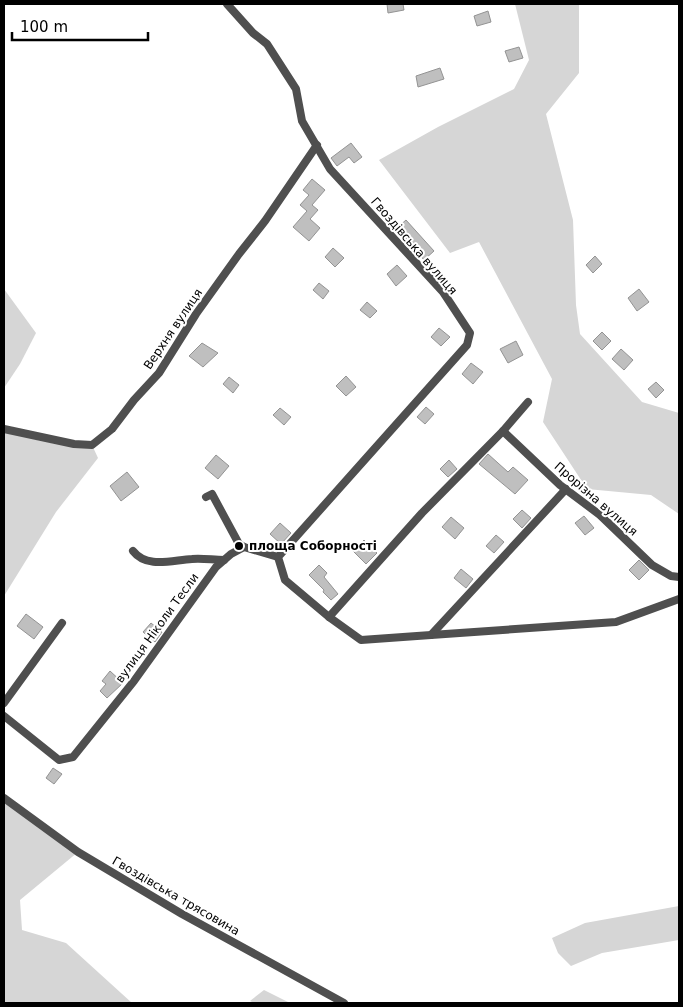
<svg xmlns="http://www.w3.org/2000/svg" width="683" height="1007" font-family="'DejaVu Sans',sans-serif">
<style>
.green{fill:#d6d6d6}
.building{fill:#bfbfbf;stroke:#939393}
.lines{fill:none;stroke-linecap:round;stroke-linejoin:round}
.minor{stroke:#4f4f4f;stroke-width:8}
.poi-dot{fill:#000;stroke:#fff;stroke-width:2}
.labels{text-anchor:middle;stroke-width:4;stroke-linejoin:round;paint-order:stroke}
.street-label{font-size:12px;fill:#000;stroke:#fff}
.poi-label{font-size:12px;font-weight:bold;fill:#000;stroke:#fff;text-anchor:start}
</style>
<rect width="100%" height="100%" fill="#fff"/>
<g class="green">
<polygon points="515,4 579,4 579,73 546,114 573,220 576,305 580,334 642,402 679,413 679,514 651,495 587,489 543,422 552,379 479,242 450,253 379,160 438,127 514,89 529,60"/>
<polygon points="4,289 36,333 20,364 4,388"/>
<polygon points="4,429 92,445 98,458 56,512 4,596"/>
<polygon points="4,798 78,852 20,900 22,930 66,943 132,1003 4,1003"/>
<polygon points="679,906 679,940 602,953 571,966 558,953 552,938 585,923"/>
<polygon points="264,990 290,1003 254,1003 250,1001"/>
</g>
<g class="building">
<polygon points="387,4 403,4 404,10 388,13"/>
<polygon points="488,11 491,22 477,26 474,16"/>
<polygon points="519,47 523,58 509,62 505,51"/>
<polygon points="440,68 444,79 418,87 416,76"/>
<polygon points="351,143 362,157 354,163 349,157 337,166 331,158"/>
<polygon points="312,179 325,190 312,205 318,210 310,219 320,228 309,241 293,227 307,211 300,205 309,195 303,190"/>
<polygon points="406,220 434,251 424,260 397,228"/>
<polygon points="333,248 344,258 335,267 325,257"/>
<polygon points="595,256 602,264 593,273 586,265"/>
<polygon points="397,265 407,276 396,286 387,274"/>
<polygon points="319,283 329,291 323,299 313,290"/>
<polygon points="639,289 649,302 637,311 628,298"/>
<polygon points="367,302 377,311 370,318 360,310"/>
<polygon points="439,328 450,337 441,346 431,337"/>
<polygon points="602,332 611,341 602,350 593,341"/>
<polygon points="516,341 523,355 508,363 500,349"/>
<polygon points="202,343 218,353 203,367 189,356"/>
<polygon points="621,349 633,360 624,370 612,359"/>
<polygon points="471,363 483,372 473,384 462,374"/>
<polygon points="346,376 356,387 346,396 336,386"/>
<polygon points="229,377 239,385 233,393 223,384"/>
<polygon points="656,382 664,390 656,398 648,389"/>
<polygon points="426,407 434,414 425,424 417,417"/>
<polygon points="280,408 291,417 284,425 273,415"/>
<polygon points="488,454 508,472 513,467 528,480 515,494 479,464"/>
<polygon points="216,455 229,466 218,479 205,468"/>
<polygon points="449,460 457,469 448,477 440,469"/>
<polygon points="127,472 139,487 121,501 110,486"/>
<polygon points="522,510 531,518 522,528 513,519"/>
<polygon points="584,516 594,528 585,535 575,523"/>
<polygon points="451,517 464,528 455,539 442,527"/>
<polygon points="280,523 291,533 281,544 270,534"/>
<polygon points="496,535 504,542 494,553 486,546"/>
<polygon points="364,540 377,553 366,564 353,551"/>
<polygon points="639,560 649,570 639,580 629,570"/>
<polygon points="319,565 327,573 324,577 338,594 331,600 323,592 324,590 309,575"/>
<polygon points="461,569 473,579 466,588 454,578"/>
<polygon points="26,614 43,627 34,639 17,626"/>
<polygon points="151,623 162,632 155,642 143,632"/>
<polygon points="110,671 123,683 107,698 100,691 106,684 102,681"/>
<polygon points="53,768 62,774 54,784 46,778"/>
</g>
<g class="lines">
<g class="minor">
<polyline points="227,4 253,33 267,44 296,89 302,121 330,169 443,292 470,333 467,345 278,557 285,580 329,617 361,640 431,635 566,489"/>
<polyline points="4,429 74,444 92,445 112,429 134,400 159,373 196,314 239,254 265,221 317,145"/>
<polyline points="503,431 560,485 600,515 652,565 671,576 679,577"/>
<polyline points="206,497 212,494 239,544 244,547"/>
<path d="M133,551C147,569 172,560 192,559C203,558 213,560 224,560"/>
<polyline points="329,617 422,513 503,431 528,402"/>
<polyline points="431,635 616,622 679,599"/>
<polyline points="4,703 62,623"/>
<polyline points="4,716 59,760 73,757 134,681 216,567 231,554 244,547 278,557"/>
<polyline points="4,798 78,852 182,914 344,1003"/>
</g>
</g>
<circle class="poi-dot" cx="239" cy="546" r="5"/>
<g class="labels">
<g class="street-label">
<text transform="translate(414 246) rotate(49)" y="4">Гвоздівська вулиця</text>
<text transform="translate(173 329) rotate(-56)" y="4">Верхня вулиця</text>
<text transform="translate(596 499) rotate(41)" y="4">Прорізна вулиця</text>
<text transform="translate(157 628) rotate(-54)" y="4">вулиця Ніколи Тесли</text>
<text transform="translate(176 896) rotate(30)" y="4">Гвоздівська трясовина</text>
</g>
<g class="poi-label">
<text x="249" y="550">площа Соборності</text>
</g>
</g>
<rect width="683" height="1007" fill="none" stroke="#000000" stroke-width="10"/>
<path d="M12 32v8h136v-8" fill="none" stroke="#000000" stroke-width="2.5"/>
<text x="20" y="32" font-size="15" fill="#000000" stroke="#ffffff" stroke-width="4" paint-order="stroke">100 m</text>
</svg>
